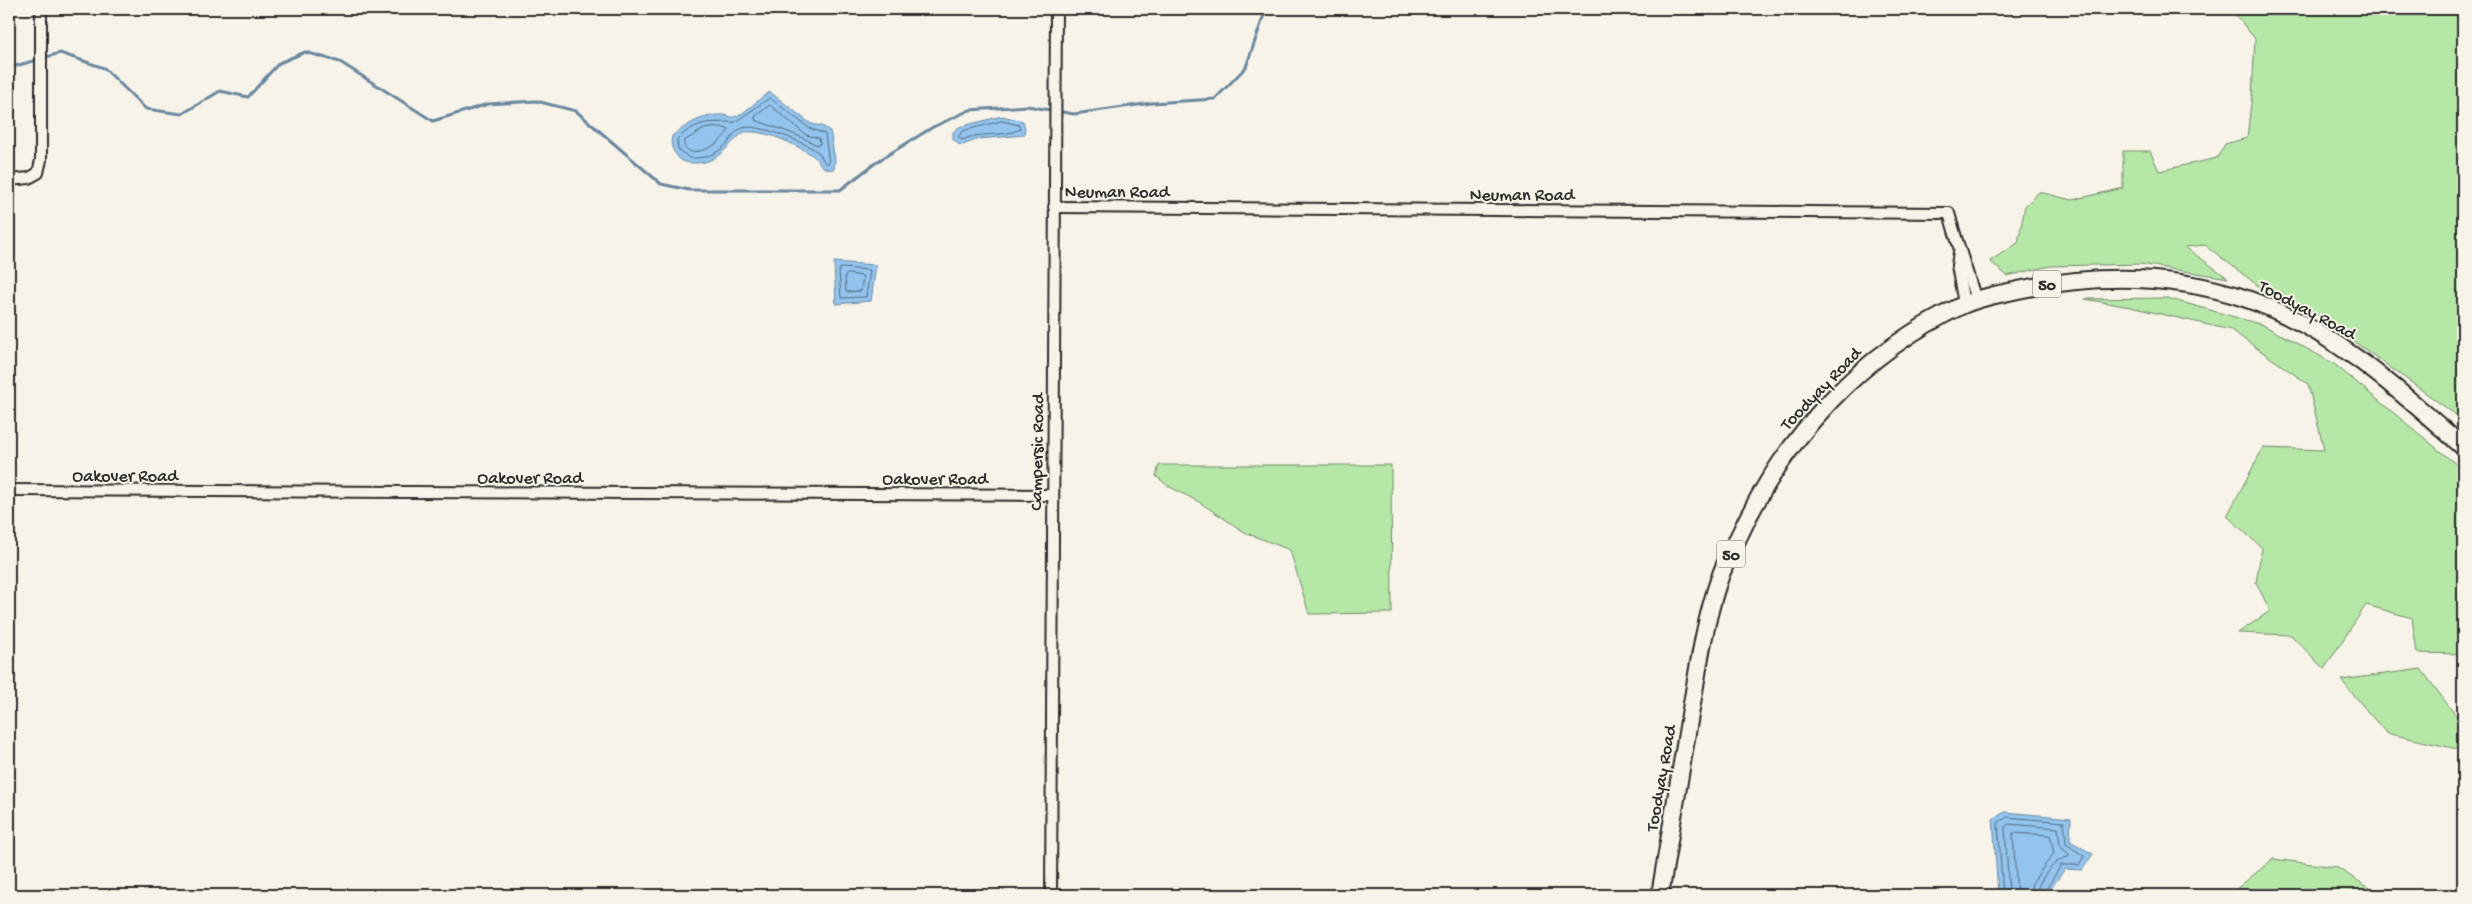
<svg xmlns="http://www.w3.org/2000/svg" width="2472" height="904" font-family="'Gochi Hand',sans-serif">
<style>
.green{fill:#b5e7a7;stroke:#708969}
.water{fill:#92c4ee;stroke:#6987a0}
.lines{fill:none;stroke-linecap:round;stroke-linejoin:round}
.shore{stroke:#546879;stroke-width:1}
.stream{stroke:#6987a0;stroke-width:3}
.minor-casing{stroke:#2b2b2b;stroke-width:14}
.primary-casing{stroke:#2b2b2b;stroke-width:20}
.minor{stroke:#f7f3e8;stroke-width:10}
.primary{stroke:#f7f3e8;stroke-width:16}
.labels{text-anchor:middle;stroke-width:4;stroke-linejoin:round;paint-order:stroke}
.shield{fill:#f7f3e8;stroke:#686764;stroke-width:1}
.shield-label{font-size:16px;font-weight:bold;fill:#2b2b2b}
.street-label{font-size:18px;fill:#2b2b2b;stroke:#f7f3e8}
</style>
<rect width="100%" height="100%" fill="#f7f3e8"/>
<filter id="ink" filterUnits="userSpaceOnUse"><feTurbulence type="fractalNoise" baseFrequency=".02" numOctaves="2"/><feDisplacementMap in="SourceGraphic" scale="10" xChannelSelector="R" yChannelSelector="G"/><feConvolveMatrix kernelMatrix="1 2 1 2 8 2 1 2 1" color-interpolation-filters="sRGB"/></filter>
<g filter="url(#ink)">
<g class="green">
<polygon points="2269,9 2463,9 2463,420 2305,306 2265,291 2205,245 2185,247 2228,278 2140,264 2050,266 2007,276 1990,261 2018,243 2025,206 2039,192 2072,200 2123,188 2123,151 2150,151 2159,171 2217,158 2225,144 2247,138 2252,95 2255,39 2233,12 2270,10"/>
<polygon points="2167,298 2263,325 2333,363 2463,470 2463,654 2417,653 2412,618 2366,605 2324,669 2291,635 2238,633 2270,611 2256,582 2262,548 2227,516 2263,448 2324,450 2308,384 2231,330 2130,307 2085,299"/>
<polygon points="1159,465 1391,465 1392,613 1309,614 1290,550 1246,533 1199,502 1168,486 1156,476"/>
<polygon points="2421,669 2463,725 2463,761 2457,749 2386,733 2341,680"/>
<polygon points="2273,859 2336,867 2376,892 2376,895 2229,895"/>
</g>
<g class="water">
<path d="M770,92L811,124L822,126L830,131L835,160L834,169C820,171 821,161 812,155C794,144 767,130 744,132C728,145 718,163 696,163C689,163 683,163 678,157C672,150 670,145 672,136C688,124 703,114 723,115C727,115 731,118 734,117C746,114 758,98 770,92Z"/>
<polygon points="1002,116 1023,121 1025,128 1024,135 979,139 963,145 958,144 953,139 953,132 959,127"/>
<polygon points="834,262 876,265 871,301 836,304"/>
<polygon points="2005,812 2071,818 2070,841 2093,854 2082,870 2065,869 2046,895 1998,895 1993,819"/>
</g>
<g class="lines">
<g class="shore">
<path d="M770,98L809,128L825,134L829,163H825C823,160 821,156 819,153C808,143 757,123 743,128C735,130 732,138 727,144C716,155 703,159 689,158L678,149L677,139C700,119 708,123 735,122Z"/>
<path d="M770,105L806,135L819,138L820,144L817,145C797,134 777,128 755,120V117Z"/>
<path d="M1002,121L1019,125L1020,129C1003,138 980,131 962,140L958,137L963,131Z"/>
<path d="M722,127L729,130C720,144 706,152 690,152L684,146V141L704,129Z"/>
<polygon points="842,268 870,270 866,297 841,298 839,270"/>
<polygon points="848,274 863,276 861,291 846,292 845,276"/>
<polyline points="2003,895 1998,823 2007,817 2064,822 2066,844 2084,856 2079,865 2061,865 2043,895"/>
<path d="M2009,895L2005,827L2008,824L2058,828L2060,846L2069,854L2068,857C2054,859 2037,882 2036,895"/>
<polyline points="2017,895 2013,833 2050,835 2054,853 2032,883 2029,895"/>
</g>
<polyline class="stream" points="9,68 60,53 104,68 146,109 182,114 220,91 248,97 279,63 305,52 340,62 433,121 488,104 536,101 576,111 661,184 689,190 840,190 878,161 933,127 970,110 1027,106 1074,114 1152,103 1215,99 1246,67 1266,9"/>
<defs>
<g id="minor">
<polyline points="9,180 29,178 38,173 41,160 41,9"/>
<path d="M1054,207L1949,213C1957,243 1967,271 1976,300"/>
<polyline points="1959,252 1957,265 1964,304"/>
<polyline points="9,490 1051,495"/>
<polyline points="1051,895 1056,9"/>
</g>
<path id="primary" d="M1660,895C1670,835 1680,775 1690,715C1698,670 1704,624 1719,580C1724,564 1733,549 1740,534C1786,435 1863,352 1963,305C1980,297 2000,294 2018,290C2095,274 2171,273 2247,299C2331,328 2398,389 2463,447"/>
</defs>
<use href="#minor" class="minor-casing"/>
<use href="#primary" class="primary-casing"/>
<use href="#minor" class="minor"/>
<use href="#primary" class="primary"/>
</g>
</g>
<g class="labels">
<g class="shield">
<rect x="2033" y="270.5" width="28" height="27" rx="4"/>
<rect x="1717" y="540.5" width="28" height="27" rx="4"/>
</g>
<g class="shield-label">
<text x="2047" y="290">50</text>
<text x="1731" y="560">50</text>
</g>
<g class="street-label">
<text x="1117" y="197">Neuman Road</text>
<text x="1522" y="200">Neuman Road</text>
<text transform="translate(2308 309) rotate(28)" y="6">Toodyay Road</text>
<text transform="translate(1820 388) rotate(-46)" y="6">Toodyay Road</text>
<text transform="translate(1036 452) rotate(-89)" y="6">Campersic Road</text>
<text x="125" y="481">Oakover Road</text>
<text x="530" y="483">Oakover Road</text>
<text x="935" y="484">Oakover Road</text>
<text transform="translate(1660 778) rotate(-80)" y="6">Toodyay Road</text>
</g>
</g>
<rect width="2472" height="904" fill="none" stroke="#f7f3e8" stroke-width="30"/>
<rect x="15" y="15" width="2442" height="874" fill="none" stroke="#2b2b2b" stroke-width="2" filter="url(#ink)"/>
</svg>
